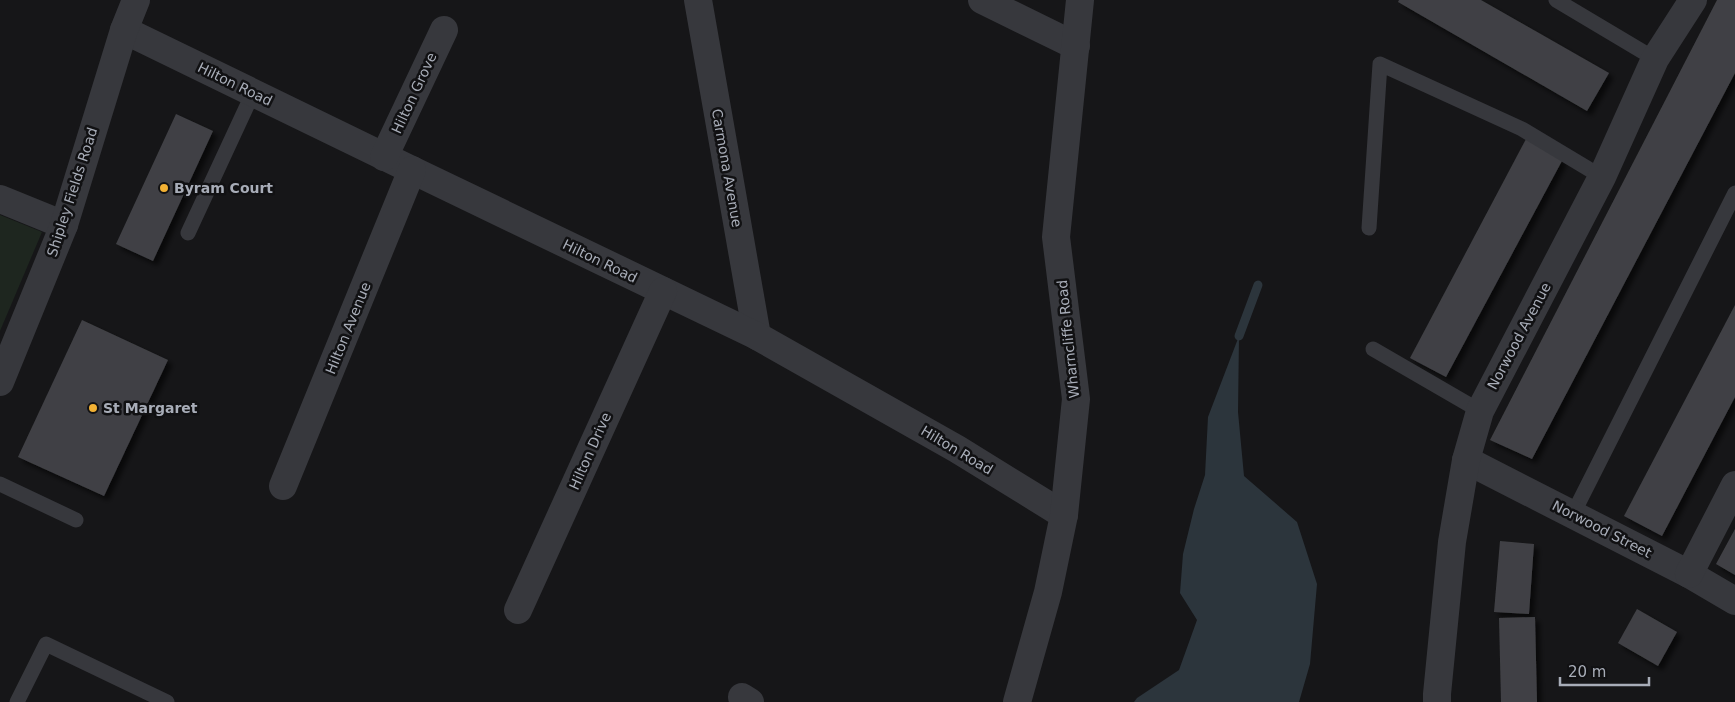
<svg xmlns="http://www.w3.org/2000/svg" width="1735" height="702" font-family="'DejaVu Sans',sans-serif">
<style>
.green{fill:#1e261f}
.water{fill:#2c353c}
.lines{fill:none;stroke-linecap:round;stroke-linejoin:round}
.stream{stroke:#2c353c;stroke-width:9}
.building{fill:#404145;filter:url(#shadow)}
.lane{stroke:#37383d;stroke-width:15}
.street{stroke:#37383d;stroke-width:28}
.poi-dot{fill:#f2b134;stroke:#111113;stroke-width:2}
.labels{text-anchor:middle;stroke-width:5;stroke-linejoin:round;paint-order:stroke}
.street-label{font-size:14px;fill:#a8adb8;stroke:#111113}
.poi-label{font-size:14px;font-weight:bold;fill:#a8adb8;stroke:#111113;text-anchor:start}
</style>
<defs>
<filter id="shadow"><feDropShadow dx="4.5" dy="4.5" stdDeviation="2.5" flood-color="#0009"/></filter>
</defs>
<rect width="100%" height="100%" fill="#161618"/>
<polygon class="green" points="0,215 42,232 0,331"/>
<polygon class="water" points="1239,336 1238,412 1244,476 1297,522 1317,584 1310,664 1299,702 1134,702 1137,698 1179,670 1197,620 1180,593 1183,554 1194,509 1205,475 1208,417"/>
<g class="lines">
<polyline class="stream" points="1239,336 1258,285"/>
</g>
<g class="building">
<polygon points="1399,0 1481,0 1609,73 1587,111 1398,2"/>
<polygon points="1717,0 1735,0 1735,73 1532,459 1490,440"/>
<polygon points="176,114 213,131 153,261 116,244"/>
<polygon points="1526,139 1563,159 1446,377 1410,358"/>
<polygon points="1735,305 1735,397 1662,536 1624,516"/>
<polygon points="82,320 168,360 104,496 18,457"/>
<polygon points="1735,529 1735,575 1716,564"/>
<polygon points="1500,541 1534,544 1529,614 1494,612"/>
<polygon points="1637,609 1677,632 1658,666 1618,643"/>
<polygon points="1535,617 1537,702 1501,702 1499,618"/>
</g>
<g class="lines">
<g class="lane">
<polyline points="1556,0 1655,59"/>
<polyline points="1369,228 1380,64 1522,129 1602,177"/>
<polyline points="188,233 253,93"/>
<polyline points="1373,349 1480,411"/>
<polyline points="0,484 76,520"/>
<polyline points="1573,514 1735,193"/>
<polyline points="17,702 46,644 167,702"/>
</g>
<g class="street">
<polyline points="698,0 757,336"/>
<polyline points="982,0 1076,46"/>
<polyline points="124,30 412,170 757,336 957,449 1064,515"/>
<polyline points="384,157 444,30"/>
<polyline points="0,199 64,225"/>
<polyline points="0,382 64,225 124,30 136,0"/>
<polyline points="1466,460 1689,574 1735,601"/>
<polyline points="283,486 412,170"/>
<polyline points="1689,574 1735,485"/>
<polyline points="518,610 663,291"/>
<polyline points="742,697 750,702"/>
<polyline points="1017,702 1048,592 1064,515 1076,399 1056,237 1080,0"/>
<polyline points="1437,702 1437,694 1452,542 1466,460 1480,411 1602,177 1655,59 1693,0"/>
</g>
</g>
<g class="poi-dot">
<circle cx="164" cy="188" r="5"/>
<circle cx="93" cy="408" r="5"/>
</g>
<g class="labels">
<g class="street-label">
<text transform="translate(235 84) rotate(26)" y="5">Hilton Road</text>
<text transform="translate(414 93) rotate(-65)" y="5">Hilton Grove</text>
<text transform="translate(727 168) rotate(80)" y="5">Carmona Avenue</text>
<text transform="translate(72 192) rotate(-72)" y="5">Shipley Fields Road</text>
<text transform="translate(600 261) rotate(26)" y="5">Hilton Road</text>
<text transform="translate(348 328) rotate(-68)" y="5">Hilton Avenue</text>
<text transform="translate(1519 336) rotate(-62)" y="5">Norwood Avenue</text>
<text transform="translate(1068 339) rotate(-96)" y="5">Wharncliffe Road</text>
<text transform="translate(957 450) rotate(31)" y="5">Hilton Road</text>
<text transform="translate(590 451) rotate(-66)" y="5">Hilton Drive</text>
<text transform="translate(1602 529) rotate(27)" y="5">Norwood Street</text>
</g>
<g class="poi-label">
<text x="174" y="193">Byram Court</text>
<text x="103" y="413">St Margaret</text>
</g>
</g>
<path d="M1560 677v8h89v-8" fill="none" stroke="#a8adb8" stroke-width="2.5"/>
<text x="1568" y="677" font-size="15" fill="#a8adb8" stroke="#111113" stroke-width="4" paint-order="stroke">20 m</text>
</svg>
